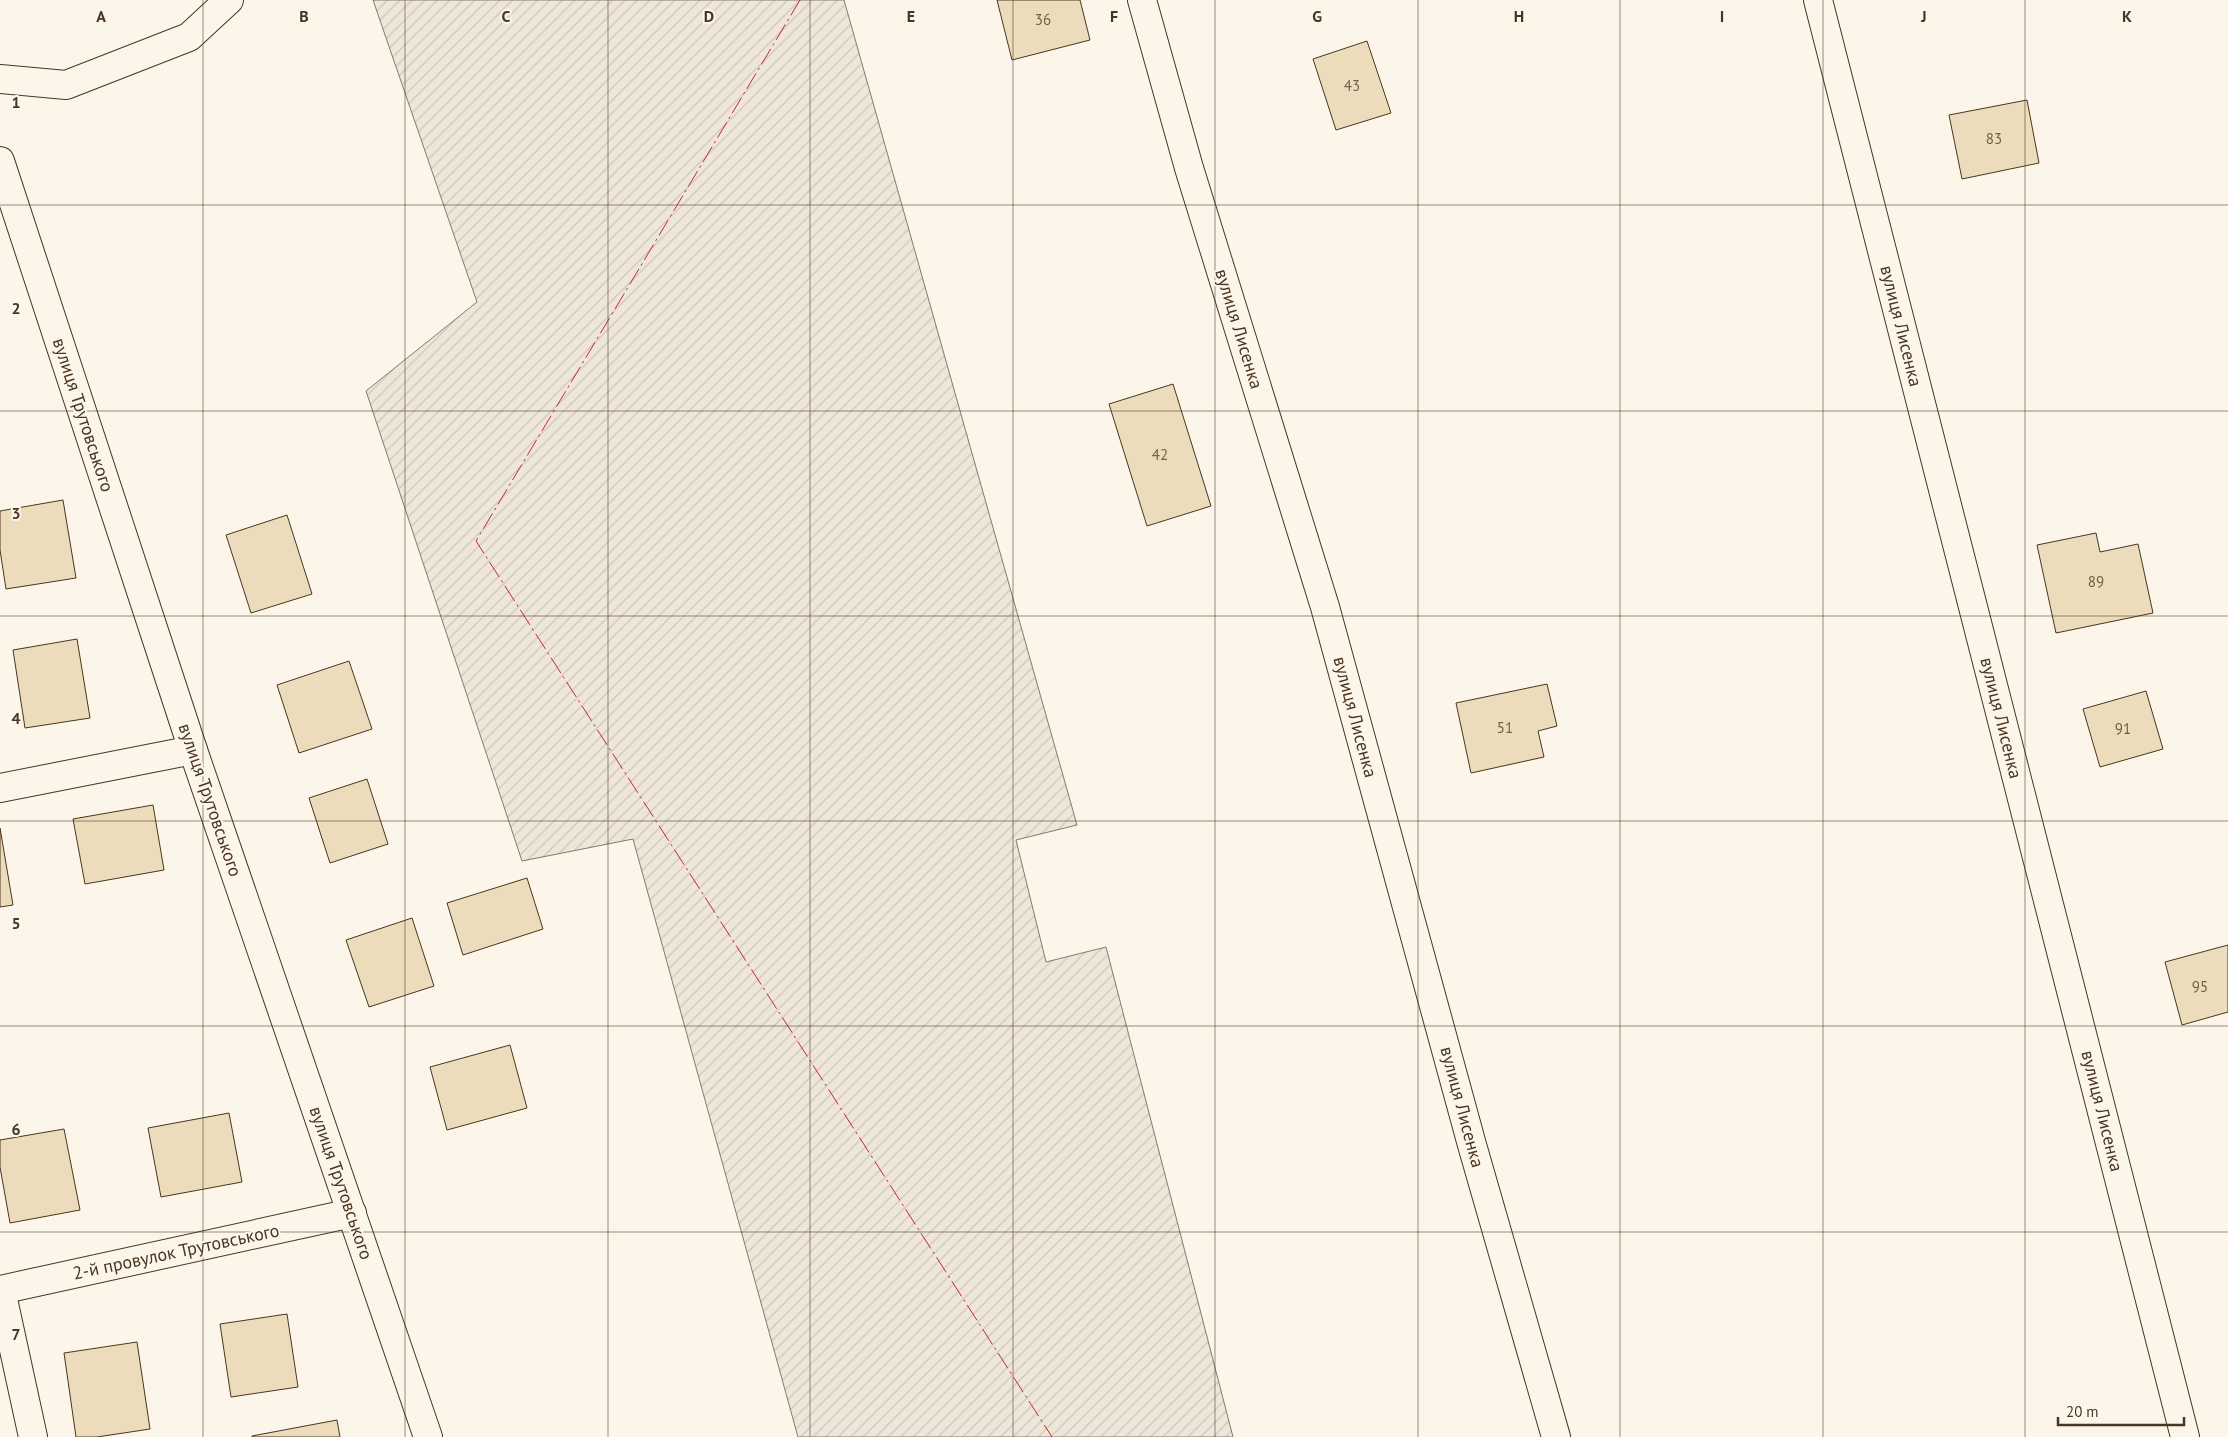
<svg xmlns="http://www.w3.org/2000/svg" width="2228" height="1437" font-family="'PT Sans',sans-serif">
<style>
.garden{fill:url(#garden-furrows);stroke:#887966}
.building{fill:#ecdcbc;stroke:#4a3520}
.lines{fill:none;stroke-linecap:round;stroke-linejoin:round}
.street-casing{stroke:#4a3520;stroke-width:30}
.street{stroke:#fbf6e9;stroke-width:28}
.power{stroke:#c62828;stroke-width:1;stroke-dasharray:18 4 2.5 4;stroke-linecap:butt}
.grid{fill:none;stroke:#4a3520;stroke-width:1;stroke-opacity:0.55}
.labels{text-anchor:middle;stroke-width:4;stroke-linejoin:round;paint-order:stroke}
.number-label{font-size:15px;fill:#725f47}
.street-label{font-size:18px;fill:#4a3520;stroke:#fbf6e9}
.grid-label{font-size:16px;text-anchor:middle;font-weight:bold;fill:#4a3520;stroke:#fbf6e9;stroke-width:4;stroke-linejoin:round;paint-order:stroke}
</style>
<defs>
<pattern id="garden-furrows" width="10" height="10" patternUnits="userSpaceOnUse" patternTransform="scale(1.25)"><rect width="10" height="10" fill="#ede6d9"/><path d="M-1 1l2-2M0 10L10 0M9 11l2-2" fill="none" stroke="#cdc6ba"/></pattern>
</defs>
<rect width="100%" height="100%" fill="#fbf6e9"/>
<polygon class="garden" points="373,0 844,0 1077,825 1016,840 1046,962 1106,947 1233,1437 798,1437 633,839 522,861 366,391 477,302"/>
<g class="building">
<polygon points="997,0 1080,0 1090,40 1012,60"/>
<polygon points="1367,41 1391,113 1336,130 1313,59"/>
<polygon points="2027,100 2039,163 1962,179 1949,115"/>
<polygon points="1173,384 1211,506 1147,526 1109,404"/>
<polygon points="63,500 76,578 6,589 0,550 0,511"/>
<polygon points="287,515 312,594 251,613 226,535"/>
<polygon points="2096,533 2100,552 2138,544 2153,613 2056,633 2037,545"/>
<polygon points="77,639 90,718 25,728 13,650"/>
<polygon points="349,661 372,729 299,753 277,685"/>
<polygon points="1547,684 1557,726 1538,731 1544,757 1471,773 1456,703"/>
<polygon points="2146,691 2163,749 2100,767 2083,709"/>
<polygon points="367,779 388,844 330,863 309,798"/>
<polygon points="153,805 164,870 85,884 73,819"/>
<polygon points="0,828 13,905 0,907"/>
<polygon points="527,878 543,929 463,955 447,903"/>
<polygon points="412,918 434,986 369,1007 346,940"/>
<polygon points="2228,945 2228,1012 2182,1025 2165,962"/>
<polygon points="510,1045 527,1108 447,1130 430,1067"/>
<polygon points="229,1113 242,1182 161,1197 148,1128"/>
<polygon points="64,1129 80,1210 10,1223 0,1167 0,1140"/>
<polygon points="287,1314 298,1387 231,1397 220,1324"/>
<polygon points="137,1342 150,1429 97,1437 76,1437 64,1353"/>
<polygon points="337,1420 340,1437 252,1437 252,1436"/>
</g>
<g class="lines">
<defs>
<g id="street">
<polyline points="1142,0 1189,168 1325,607 1472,1145 1556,1437"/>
<polyline points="1818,0 2185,1437"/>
<polyline points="0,79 66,85 189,37 229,0"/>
<polyline points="0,161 193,750 428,1437"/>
<polyline points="0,788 193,750"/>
<polyline points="0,1290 352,1213"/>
<polyline points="1,1290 33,1437"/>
</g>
</defs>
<use href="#street" class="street-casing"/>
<use href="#street" class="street"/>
<polyline class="power" points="800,0 476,541 1052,1437"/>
</g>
<path class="grid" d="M203,0V1437M405,0V1437M608,0V1437M810,0V1437M1013,0V1437M1215,0V1437M1418,0V1437M1620,0V1437M1823,0V1437M2025,0V1437M0,205H2228M0,411H2228M0,616H2228M0,821H2228M0,1026H2228M0,1232H2228"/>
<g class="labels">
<g class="number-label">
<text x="1043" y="25">36</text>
<text x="1352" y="91">43</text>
<text x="1994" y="144">83</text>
<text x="1160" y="460">42</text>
<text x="2096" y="587">89</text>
<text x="1505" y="733">51</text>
<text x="2123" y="734">91</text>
<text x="2200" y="992">95</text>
</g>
<g class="street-label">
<text transform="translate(1901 326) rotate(76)" y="6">вулиця Лисенка</text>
<text transform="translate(1239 329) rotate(73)" y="6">вулиця Лисенка</text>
<text transform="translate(83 415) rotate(72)" y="6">вулиця Трутовського</text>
<text transform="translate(1355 717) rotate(75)" y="6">вулиця Лисенка</text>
<text transform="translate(2001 718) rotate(76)" y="6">вулиця Лисенка</text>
<text transform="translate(210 800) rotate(71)" y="6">вулиця Трутовського</text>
<text transform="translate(1462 1107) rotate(75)" y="6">вулиця Лисенка</text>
<text transform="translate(2102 1111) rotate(76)" y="6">вулиця Лисенка</text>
<text transform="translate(341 1183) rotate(71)" y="6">вулиця Трутовського</text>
<text transform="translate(176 1252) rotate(-12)" y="6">2-й провулок Трутовського</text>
</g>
</g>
<g class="grid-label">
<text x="101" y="22">A</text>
<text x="304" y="22">B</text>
<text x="506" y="22">C</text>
<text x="709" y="22">D</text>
<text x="911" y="22">E</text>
<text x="1114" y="22">F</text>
<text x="1317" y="22">G</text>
<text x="1519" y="22">H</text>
<text x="1722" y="22">I</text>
<text x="1924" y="22">J</text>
<text x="2127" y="22">K</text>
<text x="16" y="108">1</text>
<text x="16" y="314">2</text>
<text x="16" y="519">3</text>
<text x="16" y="724">4</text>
<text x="16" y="929">5</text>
<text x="16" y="1135">6</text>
<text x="16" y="1340">7</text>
</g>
<path d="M2058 1417v8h126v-8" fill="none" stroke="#4a3520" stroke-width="2.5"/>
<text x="2066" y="1417" font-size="15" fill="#4a3520" stroke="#fbf6e9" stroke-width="4" paint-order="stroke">20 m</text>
</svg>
